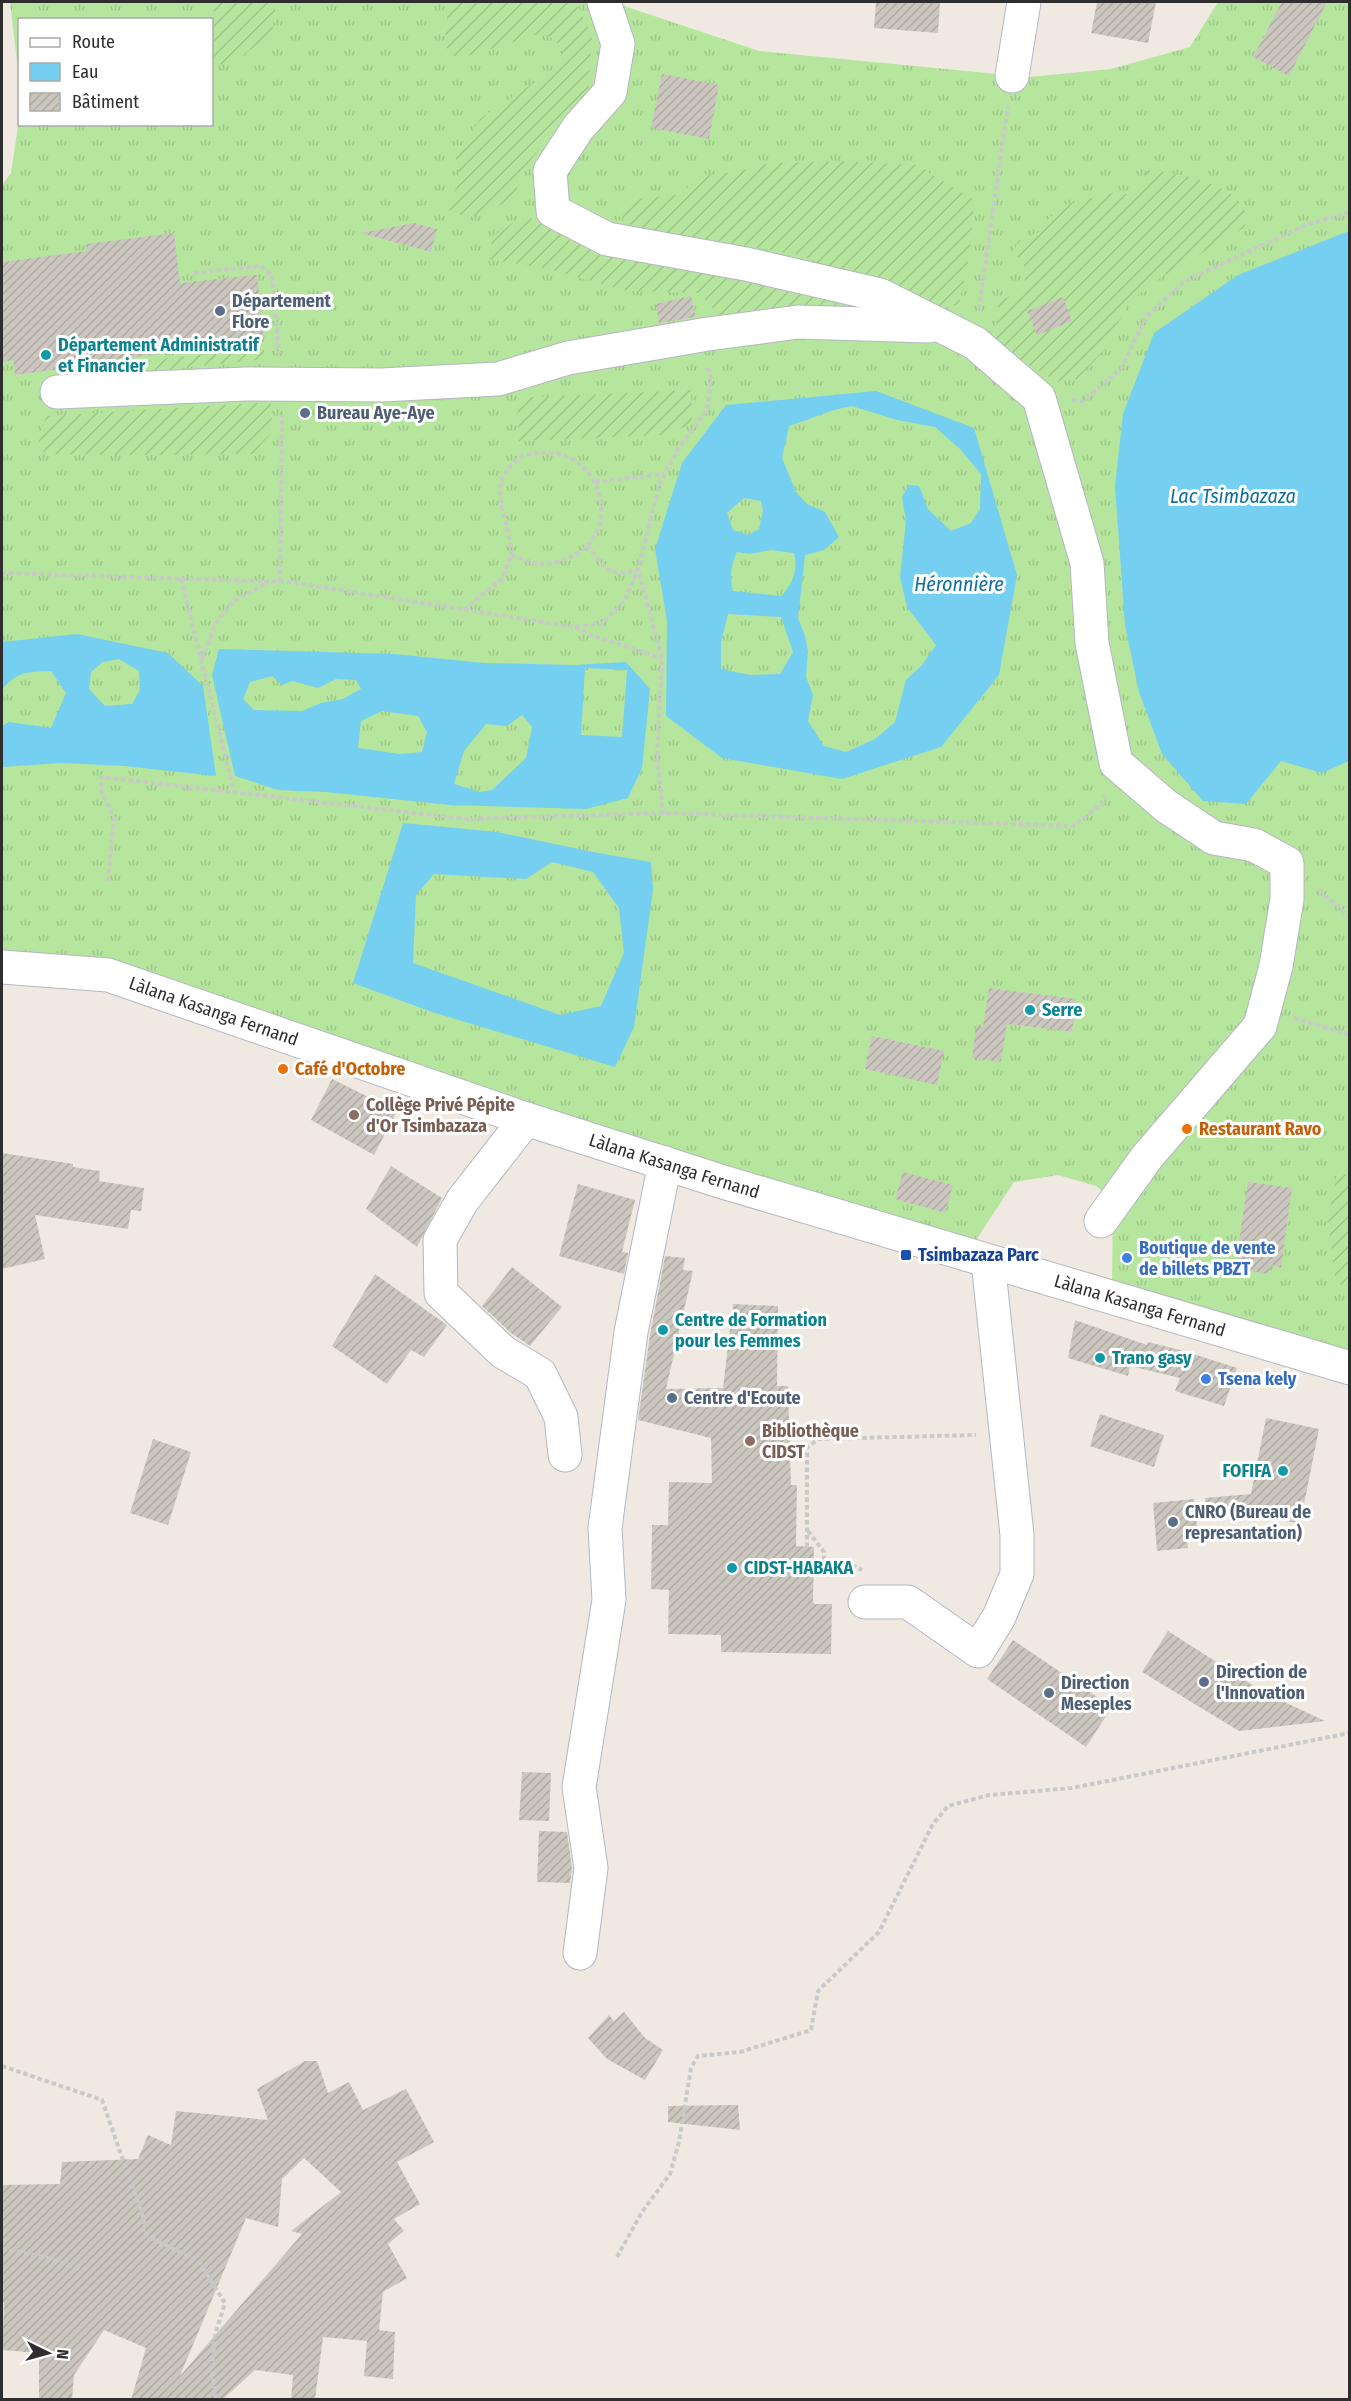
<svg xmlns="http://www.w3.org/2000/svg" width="1351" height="2401" font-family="'Fira Sans Condensed',sans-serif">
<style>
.grass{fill:url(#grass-tufts)}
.garden{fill:url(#garden-furrows)}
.water{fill:#75cff0;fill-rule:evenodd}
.building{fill:url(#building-hatch);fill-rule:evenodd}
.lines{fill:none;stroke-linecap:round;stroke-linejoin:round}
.minor-casing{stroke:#b4b7c1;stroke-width:35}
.path{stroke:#c9c9c9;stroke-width:4;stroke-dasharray:4.5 3;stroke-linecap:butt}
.minor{stroke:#fff;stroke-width:33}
.service-dot{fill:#5c6f8a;stroke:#fff;stroke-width:2}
.culture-dot{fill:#0f9aa8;stroke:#fff;stroke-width:2}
.food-dot{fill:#e8710a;stroke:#fff;stroke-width:2}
.education-dot{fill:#8d6e63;stroke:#fff;stroke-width:2}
.transit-dot{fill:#1a4fb4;stroke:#fff;stroke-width:2}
.shop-dot{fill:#3f7fe0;stroke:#fff;stroke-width:2}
.labels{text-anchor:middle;stroke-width:6;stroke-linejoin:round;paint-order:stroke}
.service-label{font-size:18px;font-weight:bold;fill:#4e5e75;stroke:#fff;text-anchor:start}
.culture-label{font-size:18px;font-weight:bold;fill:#0d838f;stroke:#fff;text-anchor:start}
.street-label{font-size:18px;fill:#2e2e2e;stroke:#fff}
.food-label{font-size:18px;font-weight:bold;fill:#c56008;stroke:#fff;text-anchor:start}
.education-label{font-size:18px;font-weight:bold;fill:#785e54;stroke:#fff;text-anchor:start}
.shop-label{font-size:18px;font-weight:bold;fill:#366cbe;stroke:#fff;text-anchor:start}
.transit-label{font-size:18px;font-weight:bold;fill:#164399;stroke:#fff;text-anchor:start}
.water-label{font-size:20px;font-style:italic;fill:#0d6fa3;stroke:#fff}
</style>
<defs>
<pattern id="grass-tufts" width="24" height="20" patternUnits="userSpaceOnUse" patternTransform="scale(1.5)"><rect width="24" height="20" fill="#b6e59e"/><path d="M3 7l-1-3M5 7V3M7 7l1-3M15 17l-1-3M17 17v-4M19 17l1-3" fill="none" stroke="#9dc588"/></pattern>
<pattern id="garden-furrows" width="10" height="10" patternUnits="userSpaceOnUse" patternTransform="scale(1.5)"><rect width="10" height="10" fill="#b6e59e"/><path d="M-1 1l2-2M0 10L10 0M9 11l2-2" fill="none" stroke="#9dc588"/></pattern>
<pattern id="building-hatch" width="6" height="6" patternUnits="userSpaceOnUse" patternTransform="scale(1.5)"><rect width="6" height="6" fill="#cbc7bf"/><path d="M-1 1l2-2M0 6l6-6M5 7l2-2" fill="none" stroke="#afaba4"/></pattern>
</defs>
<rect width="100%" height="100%" fill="#efe9e1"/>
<polygon class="grass" points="10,2 612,2 759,51 1029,77 1111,69 1190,47 1218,2 1349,2 1349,1363 1112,1287 1113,1200 1096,1186 1058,1175 1014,1182 976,1240 2,956 2,185 11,173 19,120 20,124 212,124 212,20 20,20 19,79"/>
<g class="garden">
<polygon points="214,2 276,2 272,34 233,62 212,66"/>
<path d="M449,2H572L580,9L592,37L588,90L520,173L515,199L468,218L441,207C460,187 462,183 455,156L481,118L558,67L562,58L563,47L544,32L472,55L448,56L445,33Z"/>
<polygon points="839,161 916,165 974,200 970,252 959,304 941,309 800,255 634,227 616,214 632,199 677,195 705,175 741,171 770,163"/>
<path d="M1147,170C1173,172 1232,182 1244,209C1246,214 1245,222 1245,227L1160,278L1131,300L1101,354L1077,379L1058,382L998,347L995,336L999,301L1011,296L1025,286V268L1014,251L1018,241L1039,232L1043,224L1064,205L1113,193L1137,195Z"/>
<polygon points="540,217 884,312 719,315 699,293 628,291 544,268 488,259 493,236 516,221"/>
<polygon points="264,348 265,359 100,377 98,366"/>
<polygon points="691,390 692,424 666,435 519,441 517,398"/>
<polygon points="271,402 272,432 253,454 116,455 49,454 38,449 40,433 47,416"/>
<polygon points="1337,1173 1349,1175 1349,1288 1336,1283 1328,1219"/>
</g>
<g class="water">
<polygon points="1349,231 1349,761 1322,773 1281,761 1246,804 1203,801 1162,754 1139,692 1125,625 1115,486 1123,414 1154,333 1238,275"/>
<path d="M876,391L974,428L1017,575L999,675L941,747L842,779L722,758L666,716L667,621L655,549L682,463L726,405ZM852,406L897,420L935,427L960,449L981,474L980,509L971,523L951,531L928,509L919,486L909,485L902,497L906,521L900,577L907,607L936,645L922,665L906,680L895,722L875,739L846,752L824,746L808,721L813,695L806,677L808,651L805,636L798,618L805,555L824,550L839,537L825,512L807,504L796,492L782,458L789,426C811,419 828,410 852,406ZM744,498L761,501L763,511L759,529L748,535L733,530L727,513ZM771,550L794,553C798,571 793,582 782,596L733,591C729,576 731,566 737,552L750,554ZM728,614L781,617L793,652L780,674L750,675L721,669V642Z"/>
<path d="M77,634L168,653L203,686L216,776L124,766L61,763L2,767V726L9,722L51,728L66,693L51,671C29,672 16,671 2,690V642ZM119,659L139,671L140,690L132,704L105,706L89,689L91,672L103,662Z"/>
<path d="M219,649L394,654L484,663L575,665L626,662L650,689L642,768L628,798L586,809L450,805L326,792L278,790L235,776L212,675ZM585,668L627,670L622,737L581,735ZM272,676L282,685L292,681L318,688L336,679L356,680L361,689L343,699L321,703L302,711L254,710L243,699L250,682ZM382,711L418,716L427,732L422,752L400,754L358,748L361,721ZM522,715L532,727L526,758L492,790L480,792L454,784L464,751L486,724L507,726Z"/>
<path d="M403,823L497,832L598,853L651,862L653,890L634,1027L615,1067L432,1012L353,983ZM552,862L593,872L619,908L624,953L601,1006L560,1015L413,963L416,895L434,874L526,879Z"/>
</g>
<g class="building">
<polygon points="876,2 940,2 938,33 874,28"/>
<polygon points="1097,2 1156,2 1148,43 1091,33"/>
<polygon points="1282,2 1327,2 1289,76 1253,57"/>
<polygon points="662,74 719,85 709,139 651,128"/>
<polygon points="414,223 437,229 431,252 361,233"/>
<polygon points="174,233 180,283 257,275 264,342 81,363 82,366 15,375 13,360 2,362 2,262 87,251 86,244"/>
<polygon points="691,296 696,317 659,323 656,304"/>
<polygon points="1063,297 1072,321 1037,335 1027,311"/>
<polygon points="989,988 1076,999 1072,1032 1007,1024 1001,1062 972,1058 976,1026 983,1027"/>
<polygon points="872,1036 944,1051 937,1085 865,1069"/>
<polygon points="332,1079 397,1111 374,1155 311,1120"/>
<polygon points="2,1153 73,1164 73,1167 100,1171 99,1181 144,1188 141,1211 131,1210 128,1229 35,1215 45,1259 2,1269"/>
<polygon points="391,1166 442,1198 417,1247 366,1209"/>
<polygon points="903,1172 953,1185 945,1213 895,1199"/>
<polygon points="1248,1182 1292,1188 1281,1268 1271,1265 1268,1274 1235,1268"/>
<polygon points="578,1184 635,1200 622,1252 628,1253 624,1274 559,1256"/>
<polygon points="665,1256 685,1258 683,1270 693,1271 666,1389 723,1388 733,1304 778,1306 777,1386 788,1386 791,1485 797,1485 796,1546 814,1547 813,1602 815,1604 832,1604 831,1654 721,1652 721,1635 668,1634 669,1590 651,1589 652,1525 668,1525 669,1482 712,1483 711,1438 638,1420 650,1335"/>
<polygon points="512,1267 562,1307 530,1346 511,1333 482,1306"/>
<polygon points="375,1274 447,1325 424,1357 411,1350 387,1384 332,1346"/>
<polygon points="1075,1320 1147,1345 1148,1342 1184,1351 1237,1368 1224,1406 1175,1391 1180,1378 1130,1366 1128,1376 1068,1358"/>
<polygon points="1100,1414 1164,1435 1154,1467 1090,1446"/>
<polygon points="1266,1418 1319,1429 1300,1524 1205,1504 1205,1498 1251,1494"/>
<polygon points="153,1439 191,1452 168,1525 130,1513"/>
<polygon points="1194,1499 1197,1526 1186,1526 1188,1548 1157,1551 1153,1503"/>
<polygon points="1168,1631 1265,1693 1325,1721 1239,1731 1142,1672"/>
<polygon points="1013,1640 1112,1707 1086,1747 987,1679"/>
<polygon points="522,1772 551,1773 549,1821 519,1820"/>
<polygon points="539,1831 567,1832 572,1868 570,1883 537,1882"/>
<polygon points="624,2012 645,2038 663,2050 645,2080 607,2059 588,2038 609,2015 614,2021"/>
<path d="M305,2061H317L328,2093L349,2082L363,2110L406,2089L434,2142L397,2162L420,2204L394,2219L404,2231L388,2244L407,2278L383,2292L379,2330L395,2332L393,2379L364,2376L367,2341L323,2337L315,2400H291L293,2375L255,2370L222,2400H131L146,2348L104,2330L74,2375L72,2400H39V2353L2,2350L4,2302H2V2185L60,2184L62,2162L138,2159L148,2135L171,2145L176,2111L268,2120L257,2089ZM304,2158L341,2192L291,2231L302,2234L180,2376L246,2218L278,2227L282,2179Z"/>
<polygon points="738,2105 740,2130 668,2122 668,2106"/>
</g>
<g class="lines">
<defs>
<g id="minor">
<polyline points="604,2 618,44 610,92 578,128 550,171 553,211 607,239 746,264 880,295 975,343 1039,398 1087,563 1092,643 1116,763 1166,806 1214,838 1254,845 1287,863 1287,899 1276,966 1260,1026 1147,1157 1101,1221"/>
<polyline points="1012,76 1024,2"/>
<polyline points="57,392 246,384 382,385 498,379 568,358 708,334 798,322 929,326"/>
<path id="s1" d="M2,967L108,975L526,1119L723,1182L1350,1368"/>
<polyline points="526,1119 462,1201 440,1240 441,1293 503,1352 540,1374 561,1417 565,1455"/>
<polyline points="865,1602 908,1602 978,1651 999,1617 1017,1574 1017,1535 988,1261"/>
<polyline points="580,1953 591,1868 579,1787 609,1600 605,1528 631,1332 665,1163"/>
</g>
</defs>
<use href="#minor" class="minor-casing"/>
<g class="path">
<polyline points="194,273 261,266 272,276 279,354"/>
<polyline points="979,309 1008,106"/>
<polyline points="1072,400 1083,401 1121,369 1147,316 1185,281 1306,225 1350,212"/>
<polyline points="595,482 664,474"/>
<path d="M587,546C606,567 608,580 638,569L662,658L657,756L663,813"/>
<polyline points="2,573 290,582 574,627 603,623 625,600 638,569 660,483 678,449 707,410 711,377 706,365"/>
<polyline points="181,579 234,791"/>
<polyline points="280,582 282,415"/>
<path d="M464,610L503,578L511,555C520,558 532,564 542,564C550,565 561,561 568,558C628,535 601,440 533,454C529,455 523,455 520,457C512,462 503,475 501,483C496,499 512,534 511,555"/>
<polyline points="575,627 591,635 661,658"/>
<polyline points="202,659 217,622 233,601 268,583"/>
<polyline points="108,881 114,818 101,791 101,777 467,819 663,813 1073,826 1103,803 1105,795"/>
<polyline points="1319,890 1350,917"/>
<polyline points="1294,1018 1350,1035"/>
<polyline points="808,1531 824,1552 824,1565 852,1565 862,1570"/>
<polyline points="807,1547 807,1448 818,1439 976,1435"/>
<polyline points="2,2066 102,2100 144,2220 143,2233 200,2263 225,2303 215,2335 212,2367 216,2400"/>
<polyline points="2,2249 44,2257 81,2269"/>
<polyline points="617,2257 642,2212 670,2174 679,2142 691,2068 698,2056 740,2052 811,2030 818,1991 879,1932 933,1824 948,1806 989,1795 1072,1788 1350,1733"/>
</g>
<use href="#minor" class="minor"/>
</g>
<g class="service-dot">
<circle cx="220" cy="311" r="6"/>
<circle cx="305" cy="413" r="6"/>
<circle cx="672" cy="1398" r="6"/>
<circle cx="1173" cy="1522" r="6"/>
<circle cx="1204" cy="1682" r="6"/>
<circle cx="1049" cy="1693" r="6"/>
</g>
<g class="culture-dot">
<circle cx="46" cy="355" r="6"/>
<circle cx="1030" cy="1010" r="6"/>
<circle cx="663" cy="1330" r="6"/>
<circle cx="1100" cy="1358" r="6"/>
<circle cx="1283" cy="1471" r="6"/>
<circle cx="732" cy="1568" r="6"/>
</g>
<g class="food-dot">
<circle cx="283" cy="1069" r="6"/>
<circle cx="1187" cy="1129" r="6"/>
</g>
<g class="education-dot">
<circle cx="354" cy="1115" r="6"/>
<circle cx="750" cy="1441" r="6"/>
</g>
<rect class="transit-dot" x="900" y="1249" width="12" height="12" rx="3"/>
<g class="shop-dot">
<circle cx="1127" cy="1258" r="6"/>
<circle cx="1206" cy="1379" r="6"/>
</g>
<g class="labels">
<g class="service-label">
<text x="232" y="307">Département<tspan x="232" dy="21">Flore</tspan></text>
<text x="317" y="419">Bureau Aye-Aye</text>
<text x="684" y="1404">Centre d'Ecoute</text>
<text x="1185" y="1518">CNRO (Bureau de<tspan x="1185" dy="21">represantation)</tspan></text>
<text x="1216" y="1678">Direction de<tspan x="1216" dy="21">l'Innovation</tspan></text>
<text x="1061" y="1689">Direction<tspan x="1061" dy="21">Meseples</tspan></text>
</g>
<g class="culture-label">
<text x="58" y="351">Département Administratif<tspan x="58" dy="21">et Financier</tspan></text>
<text x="1042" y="1016">Serre</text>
<text x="675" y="1326">Centre de Formation<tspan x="675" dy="21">pour les Femmes</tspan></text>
<text x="1112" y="1364">Trano gasy</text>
<text x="1271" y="1477" text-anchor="end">FOFIFA</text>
<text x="744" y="1574">CIDST-HABAKA</text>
</g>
<g class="street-label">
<text dy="6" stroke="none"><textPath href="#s1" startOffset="218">Làlana Kasanga Fernand</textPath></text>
<text dy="6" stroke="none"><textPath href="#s1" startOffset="704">Làlana Kasanga Fernand</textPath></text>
<text dy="6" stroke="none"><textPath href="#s1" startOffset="1190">Làlana Kasanga Fernand</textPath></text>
</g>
<g class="food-label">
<text x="295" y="1075">Café d'Octobre</text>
<text x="1199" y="1135">Restaurant Ravo</text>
</g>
<g class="education-label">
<text x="366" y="1111">Collège Privé Pépite<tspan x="366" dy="21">d'Or Tsimbazaza</tspan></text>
<text x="762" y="1437">Bibliothèque<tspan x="762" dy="21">CIDST</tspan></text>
</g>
<g class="shop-label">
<text x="1139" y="1254">Boutique de vente<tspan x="1139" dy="21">de billets PBZT</tspan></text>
<text x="1218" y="1385">Tsena kely</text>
</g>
<g class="transit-label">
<text x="918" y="1261">Tsimbazaza Parc</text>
</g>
<g class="water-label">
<text x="1233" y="503">Lac Tsimbazaza</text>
<text x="959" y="591">Héronnière</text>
</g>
</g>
<rect width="1351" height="2401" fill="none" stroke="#2e2e2e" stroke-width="6"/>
<rect x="18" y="18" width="195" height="108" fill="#ffffff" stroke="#ababab" stroke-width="1.5"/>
<rect x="30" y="38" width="30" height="9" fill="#ffffff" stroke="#ababab" stroke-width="1.5"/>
<text x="72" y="48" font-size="18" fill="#2e2e2e">Route</text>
<rect x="30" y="63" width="30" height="18" fill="#75cff0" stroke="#ababab" stroke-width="1.5"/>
<text x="72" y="78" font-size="18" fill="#2e2e2e">Eau</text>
<rect x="30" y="93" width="30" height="18" fill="url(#building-hatch)" stroke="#ababab" stroke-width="1.5"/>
<text x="72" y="108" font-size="18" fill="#2e2e2e">Bâtiment</text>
<g transform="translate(48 2353) rotate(95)" stroke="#ffffff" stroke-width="4.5" paint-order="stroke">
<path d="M0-4.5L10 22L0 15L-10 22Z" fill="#2e2e2e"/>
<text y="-9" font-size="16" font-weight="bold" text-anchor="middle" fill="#2e2e2e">N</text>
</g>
</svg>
